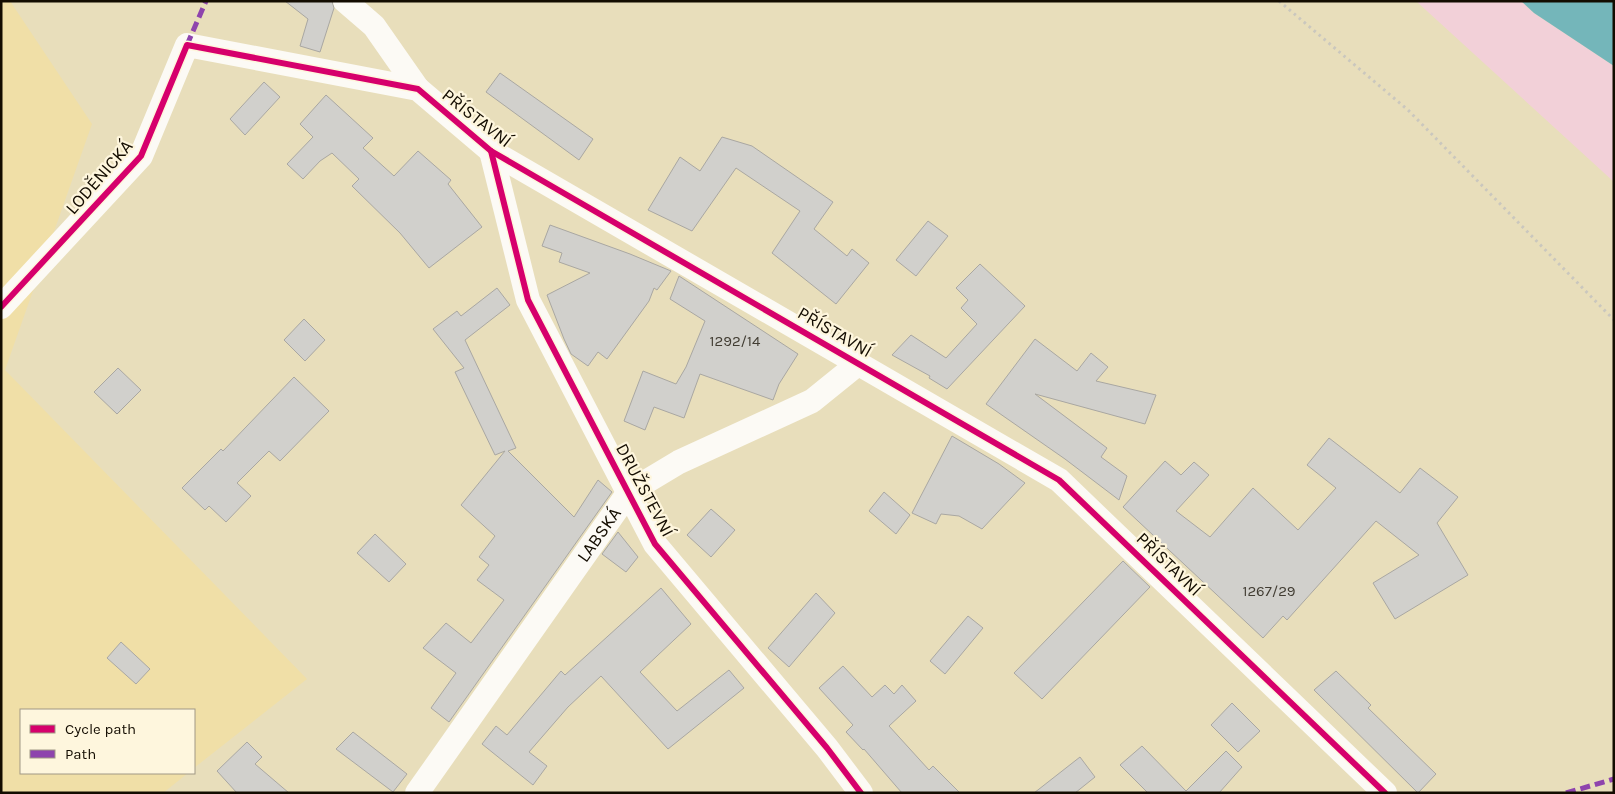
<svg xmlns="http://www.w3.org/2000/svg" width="1615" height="794" font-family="Karla,sans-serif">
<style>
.built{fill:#f0dfa7}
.green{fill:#f2d0d8}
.water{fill:#74b6ba}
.building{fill:#d1d0cc;stroke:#a9a7a2}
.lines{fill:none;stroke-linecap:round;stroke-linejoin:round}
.path{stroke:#cac7be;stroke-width:3;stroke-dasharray:2.5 4;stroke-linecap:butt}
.minor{stroke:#fcfaf5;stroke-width:24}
.quiet{stroke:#8e44ad;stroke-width:5;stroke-dasharray:10 5;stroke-linecap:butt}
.cycleway-casing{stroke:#fef6dd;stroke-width:9}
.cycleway{stroke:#d6006c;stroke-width:6}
.labels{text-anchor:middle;stroke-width:4.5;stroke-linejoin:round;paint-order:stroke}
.number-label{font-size:15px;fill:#423d33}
.street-label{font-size:18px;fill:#130c00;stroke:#fef6dd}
</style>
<rect width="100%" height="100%" fill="#e8debb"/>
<polygon class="built" points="1,1 10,1 92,124 5,370 307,679 194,768 194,710 21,710 21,773 188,773 163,793 1,793"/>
<polygon class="green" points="1416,1 1521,1 1534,13 1614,66 1614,182"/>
<polygon class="water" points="1521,1 1614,1 1614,66 1534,13"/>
<g class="building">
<polygon points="285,1 332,1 334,8 320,52 300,46 308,19"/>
<polygon points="500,73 593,139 579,160 486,92"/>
<polygon points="264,82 280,97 245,135 230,119"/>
<polygon points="326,95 373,138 363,148 394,176 418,151 451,180 448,184 482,227 429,268 400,233 352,186 359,179 332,153 320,161 303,179 287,164 313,137 300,124"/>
<polygon points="722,137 752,146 833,202 814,229 847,256 852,249 869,263 836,304 772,253 800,211 736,168 692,231 648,210 680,157 700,171"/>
<polygon points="928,221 948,236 916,276 896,260"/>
<polygon points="550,225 630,254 671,271 657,290 654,288 649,301 607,359 598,352 588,366 571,354 564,339 547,295 590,273 559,262 562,253 542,246"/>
<polygon points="980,264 1025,306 947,389 929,378 930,376 892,355 911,335 946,358 977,324 961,308 968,300 956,288"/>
<polygon points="679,276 798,354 779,384 773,400 700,374 684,418 654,407 645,430 624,421 643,371 676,384 686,367 705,321 670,299"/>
<polygon points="497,288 510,305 465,340 516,448 508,451 574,517 598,480 612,492 449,722 431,708 456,673 423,648 446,623 471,643 504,600 477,580 489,565 479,557 495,536 461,505 505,451 495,455 455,372 464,368 433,329 457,311 461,316"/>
<polygon points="304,319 325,340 305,361 284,340"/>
<polygon points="1035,339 1077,371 1091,353 1108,367 1096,381 1156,395 1145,424 1035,394 1107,448 1101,457 1127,476 1119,500 1065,459 986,404"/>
<polygon points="118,368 141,390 117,414 94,392"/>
<polygon points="294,377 329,411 280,461 269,451 237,483 251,496 226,522 209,506 205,510 182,488 221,449 223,451"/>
<polygon points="952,436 999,464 1025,483 982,529 959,516 941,514 936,524 912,513"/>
<polygon points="1329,438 1400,493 1420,468 1458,497 1437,523 1468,575 1395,619 1373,583 1419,555 1376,521 1287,620 1283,616 1263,638 1123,507 1165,461 1181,475 1194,462 1209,475 1176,511 1210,537 1253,488 1298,530 1336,488 1307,465"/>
<polygon points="884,492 910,515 896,534 869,511"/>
<polygon points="711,509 735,530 711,557 687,535"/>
<polygon points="618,532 638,557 626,572 602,554"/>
<polygon points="375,534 406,564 389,582 357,553"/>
<polygon points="1123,561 1150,587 1042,699 1014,673"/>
<polygon points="661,588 691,624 640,672 677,711 729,670 744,688 668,749 601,676 568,707 529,752 547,766 533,785 482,744 496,726 507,735 561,671 565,675"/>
<polygon points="816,593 835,613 789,667 768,648"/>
<polygon points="968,616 983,628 945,674 930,661"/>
<polygon points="121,642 150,669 136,684 107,658"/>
<polygon points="843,666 872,697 885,685 894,694 902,685 916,701 889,726 929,770 933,766 960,793 902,793 864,749 863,750 846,732 853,725 819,688"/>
<polygon points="1336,671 1371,705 1368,708 1436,774 1418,793 1314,690"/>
<polygon points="1232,703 1260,731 1238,752 1211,725"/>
<polygon points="353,732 407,774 393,792 336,749"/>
<polygon points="247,742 262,757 255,764 289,793 237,793 217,771"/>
<polygon points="1142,746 1186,791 1226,751 1242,767 1219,793 1148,793 1120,765"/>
<polygon points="1080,757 1095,777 1075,793 1034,793"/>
</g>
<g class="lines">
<polyline class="path" points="1279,1 1408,110 1614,320"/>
<g class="minor">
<polyline points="345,1 374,26 418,89"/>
<polyline points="491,151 528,300 655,544 827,748 861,793"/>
<polyline points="1,307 141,156 187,45 418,89 491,151 1059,480 1385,793"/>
<path id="s1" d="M417,793L629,492L679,462L812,401L859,363"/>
</g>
<g class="quiet">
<polyline points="187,45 206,1"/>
<polyline points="1566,793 1614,779"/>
</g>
<defs>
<g id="cycleway">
<polyline points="491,151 528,300 655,544 827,748 861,793"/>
<polyline points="1,307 141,156 187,45 418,89 491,151 1059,480 1385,793"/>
</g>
</defs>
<use href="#cycleway" class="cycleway-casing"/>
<use href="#cycleway" class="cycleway"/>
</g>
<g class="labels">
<g class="number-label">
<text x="735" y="346">1292/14</text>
<text x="1269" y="596">1267/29</text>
</g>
<g class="street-label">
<text transform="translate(477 118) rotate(38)" y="6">PŘÍSTAVNÍ</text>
<text transform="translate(99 177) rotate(-49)" y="6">LODĚNICKÁ</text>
<text transform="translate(835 332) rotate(30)" y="6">PŘÍSTAVNÍ</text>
<text transform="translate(645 490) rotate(62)" y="6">DRUŽSTEVNÍ</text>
<text dy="6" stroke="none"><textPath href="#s1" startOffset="316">LABSKÁ</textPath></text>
<text transform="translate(1169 564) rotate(44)" y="6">PŘÍSTAVNÍ</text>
</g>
</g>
<rect width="1615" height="794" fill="none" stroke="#130c00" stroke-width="5"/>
<rect x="20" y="709" width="175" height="65" fill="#fef6dd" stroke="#a09885"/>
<rect x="30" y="725" width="25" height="8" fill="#d6006c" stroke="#a09885"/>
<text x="65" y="734" font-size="15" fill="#130c00">Cycle path</text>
<rect x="30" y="750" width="25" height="8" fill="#8e44ad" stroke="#a09885"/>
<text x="65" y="759" font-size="15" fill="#130c00">Path</text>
</svg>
